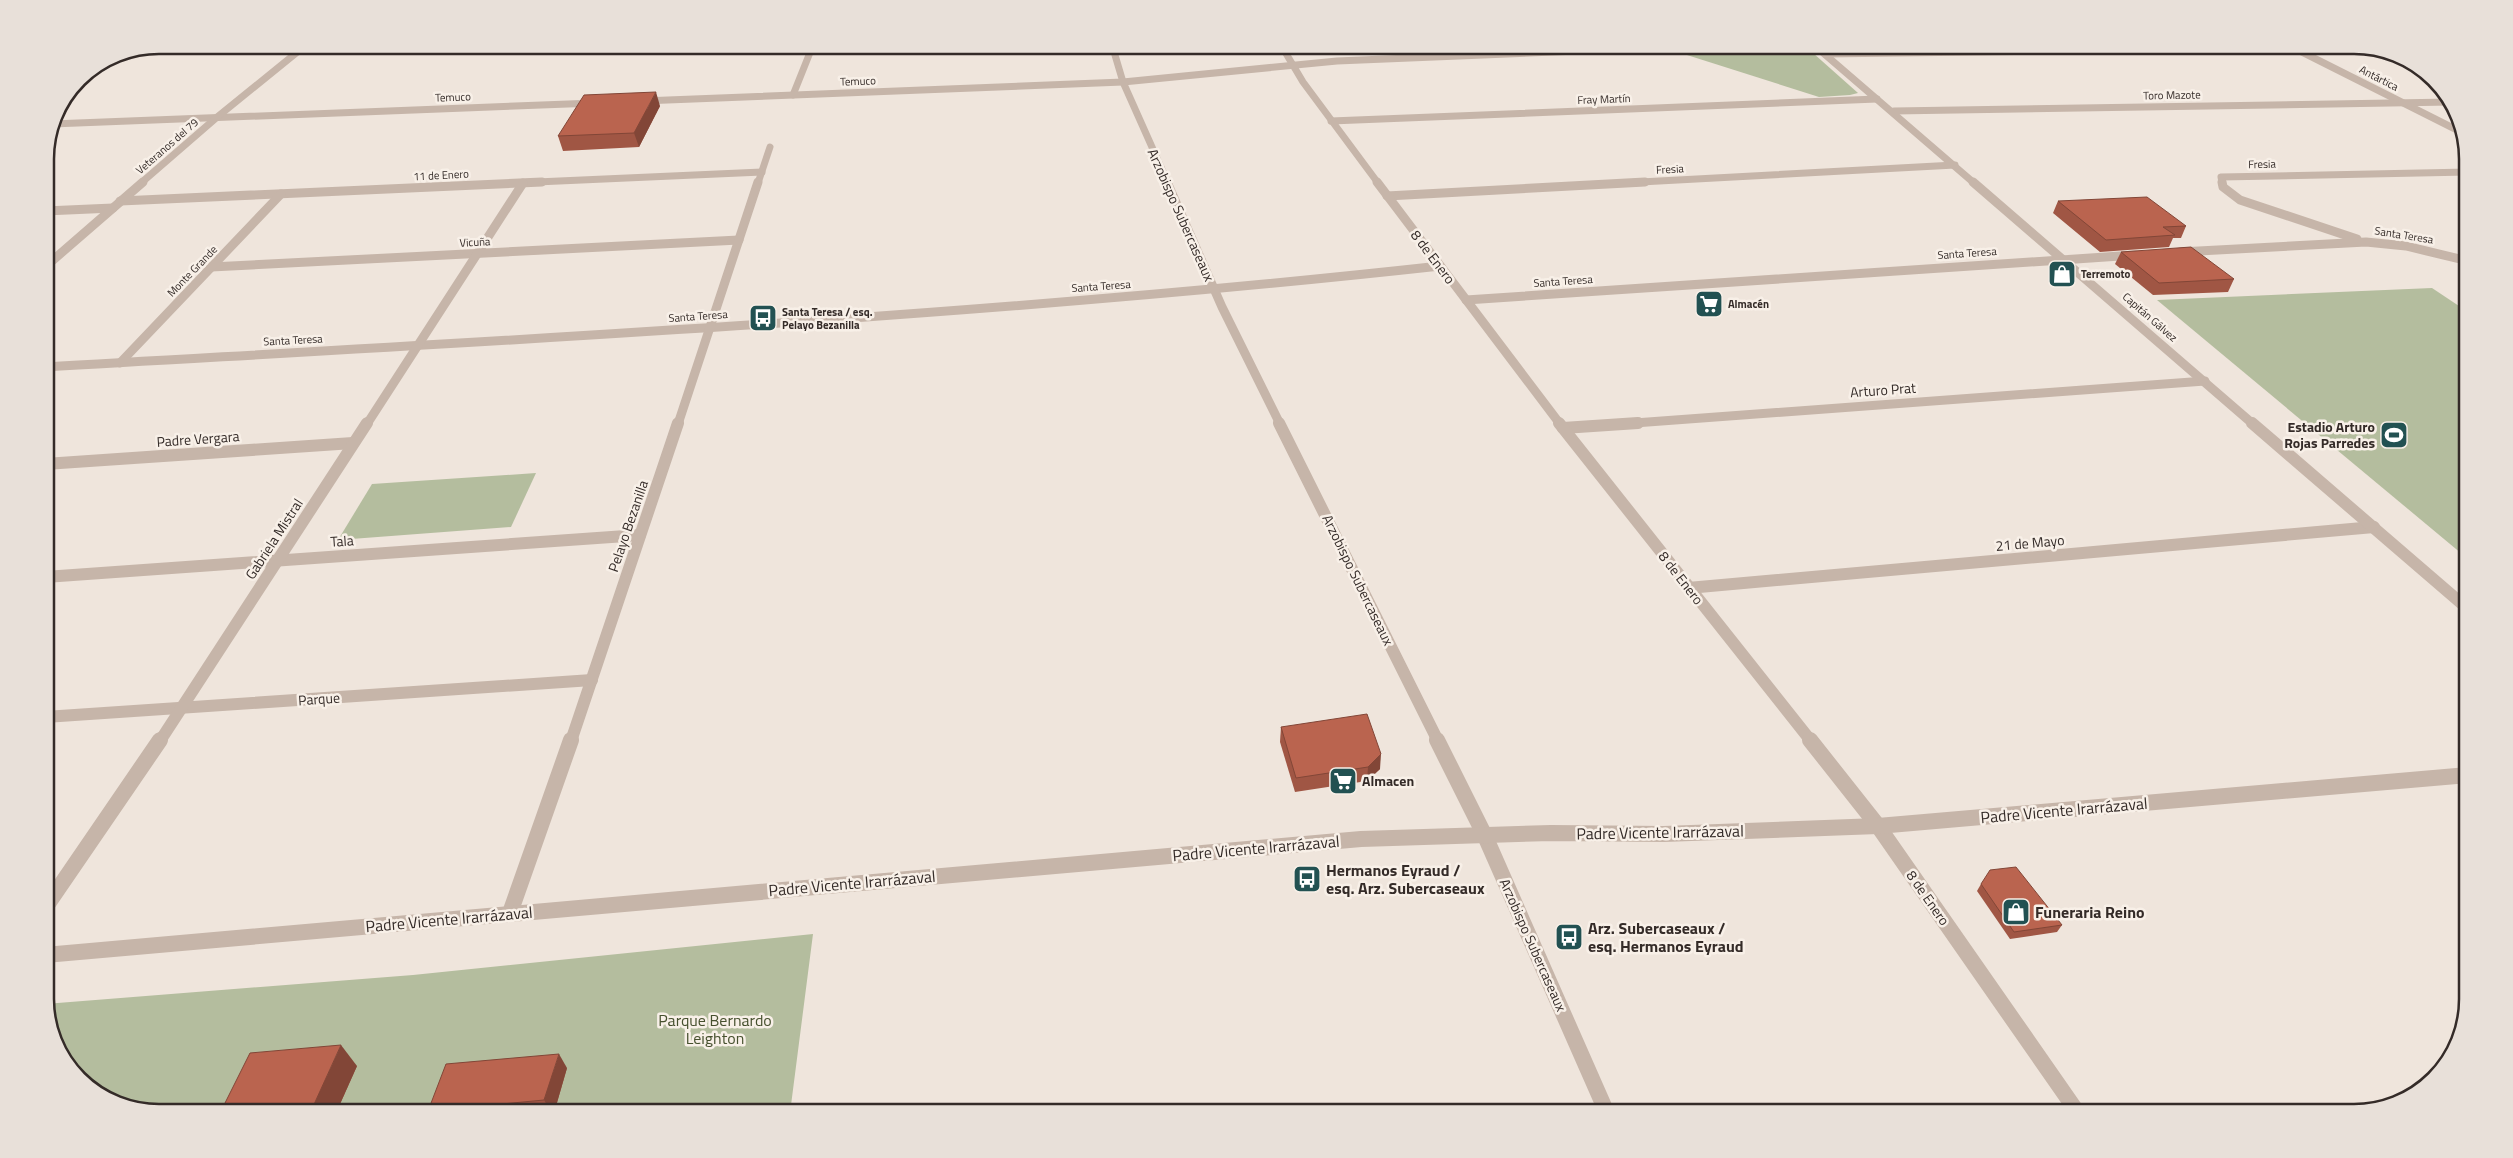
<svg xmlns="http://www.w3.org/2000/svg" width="2513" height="1158" font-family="'Titillium Web',sans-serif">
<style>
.green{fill:#b4bd9e}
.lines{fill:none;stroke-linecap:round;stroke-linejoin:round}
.minor-far3{stroke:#c6b5a9;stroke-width:7}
.minor-far2{stroke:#c6b5a9;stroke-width:9}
.minor-far1{stroke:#c6b5a9;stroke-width:12}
.minor{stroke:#c6b5a9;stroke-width:16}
.tertiary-far3{stroke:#c6b5a9;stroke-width:7}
.tertiary-far2{stroke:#c6b5a9;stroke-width:9}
.tertiary-far1{stroke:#c6b5a9;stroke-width:12}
.tertiary{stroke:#c6b5a9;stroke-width:16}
.wall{fill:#a05644}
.shaded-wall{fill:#824637}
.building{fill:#ba644f;stroke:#824637}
.labels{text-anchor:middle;stroke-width:5;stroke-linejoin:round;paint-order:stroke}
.far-street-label{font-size:11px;fill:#342b28;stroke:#f8f0e8}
.far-poi-label{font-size:11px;font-weight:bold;fill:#342b28;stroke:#f8f0e8;text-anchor:start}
.street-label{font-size:14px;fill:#342b28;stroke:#f8f0e8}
.poi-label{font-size:14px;font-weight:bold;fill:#342b28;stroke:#f8f0e8;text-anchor:end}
.near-street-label{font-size:16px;fill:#342b28;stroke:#f8f0e8}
.near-poi-label{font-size:16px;font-weight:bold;fill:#342b28;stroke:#f8f0e8;text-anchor:start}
.near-park-label{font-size:16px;fill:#46502e;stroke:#f8f0e8}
.rim{fill:none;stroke:#342b28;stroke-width:2.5}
</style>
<rect width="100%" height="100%" fill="#efe5dc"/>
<g class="green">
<polygon points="1676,45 1804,45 1858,93 1850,95 1819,97 1668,49"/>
<polygon points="2432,288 2468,312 2468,559 2157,300"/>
<polygon points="536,473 511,527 338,540 372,484"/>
<polygon points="813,934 790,1113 159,1113 115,1104 64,1063 45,1007 45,1004 413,975"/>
</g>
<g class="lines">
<g class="minor-far3">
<polyline points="2294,48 2461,132"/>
<polyline points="1825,54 2362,47"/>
<polyline points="793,95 813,45"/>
<polyline points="642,101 1123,82 1337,61 1625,49 1665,45"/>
<polyline points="1894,111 2451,102"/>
<polyline points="1331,121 1877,99"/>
<polyline points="52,124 595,103"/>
<polyline points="141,183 216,118 306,45"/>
<polyline points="514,183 762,172"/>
<polyline points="758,183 770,147"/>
<polyline points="1622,183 1955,165"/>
<polyline points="2222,183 2221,177 2468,172"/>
</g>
<g class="minor-far2">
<polyline points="2222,182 2223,187 2240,200 2357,239"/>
<polyline points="1387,196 1645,182"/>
<polyline points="120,201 542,182"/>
<polyline points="45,211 113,208"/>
<polyline points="2180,252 2366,242 2406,246 2468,261"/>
<polyline points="45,267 143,182"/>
<polyline points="211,267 739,240"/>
<polyline points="1466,300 2135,255"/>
<polyline points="120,363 281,194"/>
<path d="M45,367C510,340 977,317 1440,266"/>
<polyline points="367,424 523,183"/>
<polyline points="678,424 758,182"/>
<polyline points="1621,424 2205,381"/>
</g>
<g class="minor-far1">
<polyline points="1563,428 1638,423"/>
<polyline points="45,464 353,443"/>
<polyline points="45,577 640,535"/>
<polyline points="1688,588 2374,527"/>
<polyline points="45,717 592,680"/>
<polyline points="160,741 367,423"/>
<polyline points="571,741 678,423"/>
</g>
<g class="minor">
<polyline points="1878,826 2078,1113"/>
<polyline points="1485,836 1607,1113"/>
<polyline points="45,908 160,740"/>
<polyline points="510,913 571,740"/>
</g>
<g class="tertiary-far3">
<polyline points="1112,45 1123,82 1168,183"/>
<polyline points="1281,45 1303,82 1378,183"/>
<polyline points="1814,45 1974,183"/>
</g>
<g class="tertiary-far2">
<polyline points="1167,182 1222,307 1280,424"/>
<polyline points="1377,182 1560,424"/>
<polyline points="1973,182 2253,424"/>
</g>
<g class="tertiary-far1">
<polyline points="1279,423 1438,741"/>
<polyline points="1559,423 1811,741"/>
<polyline points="2252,423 2468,609"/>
</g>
<g class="tertiary">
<polyline points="1437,740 1485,836"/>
<polyline points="1810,740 1878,826"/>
<polyline points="45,955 1361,839 1551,833 1664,834 1878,826 2468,775"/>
</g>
</g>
<g class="wall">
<polygon points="660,106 639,147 563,151 558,136"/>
<polygon points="2058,201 2186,226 2181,238 2173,238 2169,247 2100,252 2053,213"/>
<polygon points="2121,252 2234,279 2228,292 2153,295 2115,264"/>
<polygon points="1281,727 1380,769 1367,781 1295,792 1280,742"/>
<polygon points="1981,884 2062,925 2057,932 2010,939 1977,891"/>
<polygon points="357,1066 336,1113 220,1113"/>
<polygon points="567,1068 554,1113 429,1113 428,1111"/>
</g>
<g class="shaded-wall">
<polygon points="656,92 660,106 639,147 634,133"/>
<polygon points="1381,754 1380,769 1367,781 1368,767"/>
<polygon points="341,1045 357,1066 336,1113 313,1113 311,1111"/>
<polygon points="559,1054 567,1068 554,1113 552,1113 544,1100"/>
</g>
<g class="building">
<polygon points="656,92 634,133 558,136 584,95"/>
<polygon points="2147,197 2186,226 2163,227 2175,235 2106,240 2058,201"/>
<polygon points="2191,247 2234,279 2159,283 2121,252"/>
<polygon points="1367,714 1381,754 1368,767 1296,778 1281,727"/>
<polygon points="2016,867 2062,925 2014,932 1981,884 1990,870"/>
<polygon points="341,1045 311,1111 288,1112 287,1113 220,1113 250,1053"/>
<polygon points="559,1054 544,1100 428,1111 446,1064"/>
</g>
<defs>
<symbol id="shop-square" viewBox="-11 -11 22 22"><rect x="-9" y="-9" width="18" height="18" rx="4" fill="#225152" stroke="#f8f0e8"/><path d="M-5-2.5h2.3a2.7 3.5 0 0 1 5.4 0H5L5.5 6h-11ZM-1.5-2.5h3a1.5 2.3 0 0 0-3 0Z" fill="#fff"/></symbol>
<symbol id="supermarket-square" viewBox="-11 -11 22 22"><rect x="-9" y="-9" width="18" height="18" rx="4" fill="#225152" stroke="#f8f0e8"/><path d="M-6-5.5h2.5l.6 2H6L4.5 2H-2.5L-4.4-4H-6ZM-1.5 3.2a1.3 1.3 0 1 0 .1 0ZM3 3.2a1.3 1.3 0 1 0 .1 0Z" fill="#fff"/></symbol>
<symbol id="bus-square" viewBox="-11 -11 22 22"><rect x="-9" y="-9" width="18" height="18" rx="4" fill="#225152" stroke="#f8f0e8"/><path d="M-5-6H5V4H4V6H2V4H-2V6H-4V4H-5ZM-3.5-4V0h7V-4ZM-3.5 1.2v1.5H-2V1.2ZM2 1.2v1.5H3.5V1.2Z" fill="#fff"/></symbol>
<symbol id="stadium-square" viewBox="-11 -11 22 22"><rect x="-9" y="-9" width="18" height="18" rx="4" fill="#225152" stroke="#f8f0e8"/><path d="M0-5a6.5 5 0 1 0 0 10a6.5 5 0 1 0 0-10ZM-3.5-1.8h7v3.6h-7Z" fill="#fff"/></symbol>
</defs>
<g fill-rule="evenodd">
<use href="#shop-square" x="2046" y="258" width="32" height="32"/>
<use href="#supermarket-square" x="1693" y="288" width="32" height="32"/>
<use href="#bus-square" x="747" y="302" width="32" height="32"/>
<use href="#stadium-square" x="2378" y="419" width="32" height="32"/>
<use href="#supermarket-square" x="1327" y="765" width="32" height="32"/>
<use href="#bus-square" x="1291" y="863" width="32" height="32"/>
<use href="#shop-square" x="2000" y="896" width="32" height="32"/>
<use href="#bus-square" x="1553" y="921" width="32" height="32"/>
</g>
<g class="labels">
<g class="far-street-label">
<text transform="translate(2379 78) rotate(27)" y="4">Antártica</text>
<text transform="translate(858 81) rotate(-2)" y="4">Temuco</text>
<text transform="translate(2172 95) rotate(-1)" y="4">Toro Mazote</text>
<text transform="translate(453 97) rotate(-2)" y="4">Temuco</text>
<text transform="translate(1604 99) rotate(-2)" y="4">Fray Martín</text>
<text transform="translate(167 146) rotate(-41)" y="4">Veteranos del 79</text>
<text transform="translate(2262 164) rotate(-1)" y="4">Fresia</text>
<text transform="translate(1670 169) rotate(-3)" y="4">Fresia</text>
<text transform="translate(441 175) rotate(-3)" y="4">11 de Enero</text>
<text transform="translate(2404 235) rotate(9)" y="4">Santa Teresa</text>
<text transform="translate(475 242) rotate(-3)" y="4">Vicuña</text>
<text transform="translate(1967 253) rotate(-4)" y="4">Santa Teresa</text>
<text transform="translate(192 271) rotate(-46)" y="4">Monte Grande</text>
<text transform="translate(1563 281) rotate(-4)" y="4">Santa Teresa</text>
<text transform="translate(1101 286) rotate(-4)" y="4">Santa Teresa</text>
<text transform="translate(698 316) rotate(-4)" y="4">Santa Teresa</text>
<text transform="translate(2150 317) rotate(41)" y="4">Capitán Gálvez</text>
<text transform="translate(293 340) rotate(-3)" y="4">Santa Teresa</text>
</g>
<g class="far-poi-label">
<text x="2081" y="278">Terremoto</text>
<text x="1728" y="308">Almacén</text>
<text x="782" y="316">Santa Teresa / esq.<tspan x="782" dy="13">Pelayo Bezanilla</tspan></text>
</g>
<g class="street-label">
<text transform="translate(1181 215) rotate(66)" y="5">Arzobispo Subercaseaux</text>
<text transform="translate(1433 257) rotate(53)" y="5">8 de Enero</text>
<text transform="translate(1883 390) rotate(-4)" y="5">Arturo Prat</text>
<text transform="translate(198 439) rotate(-4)" y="5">Padre Vergara</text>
<text transform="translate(628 526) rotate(-71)" y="5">Pelayo Bezanilla</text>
<text transform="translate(274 539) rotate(-57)" y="5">Gabriela Mistral</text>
<text transform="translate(342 541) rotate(-4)" y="5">Tala</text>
<text transform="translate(2030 543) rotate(-5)" y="5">21 de Mayo</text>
<text transform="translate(1681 578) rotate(52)" y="5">8 de Enero</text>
<text transform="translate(1358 580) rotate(64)" y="5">Arzobispo Subercaseaux</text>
<text transform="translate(319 699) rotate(-4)" y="5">Parque</text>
<text transform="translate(1928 898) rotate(55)" y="5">8 de Enero</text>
<text transform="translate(1533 945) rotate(66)" y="5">Arzobispo Subercaseaux</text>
</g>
<g class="poi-label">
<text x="2375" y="432">Estadio Arturo<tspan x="2375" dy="16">Rojas Parredes</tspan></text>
<text x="1362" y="786" text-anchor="start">Almacen</text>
</g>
<g class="near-street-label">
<text transform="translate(2064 810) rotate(-5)" y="6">Padre Vicente Irarrázaval</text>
<text transform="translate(1660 832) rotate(-1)" y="6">Padre Vicente Irarrázaval</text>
<text transform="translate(1256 848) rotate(-5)" y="6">Padre Vicente Irarrázaval</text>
<text transform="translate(852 883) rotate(-5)" y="6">Padre Vicente Irarrázaval</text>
<text transform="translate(449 919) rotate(-5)" y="6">Padre Vicente Irarrázaval</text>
</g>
<g class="near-poi-label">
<text x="1326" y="876">Hermanos Eyraud /<tspan x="1326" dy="18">esq. Arz. Subercaseaux</tspan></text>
<text x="2035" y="918">Funeraria Reino</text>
<text x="1588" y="934">Arz. Subercaseaux /<tspan x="1588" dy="18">esq. Hermanos Eyraud</tspan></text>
</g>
<g class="near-park-label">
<text x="715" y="1026">Parque Bernardo<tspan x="715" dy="18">Leighton</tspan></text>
</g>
</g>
<path d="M0 0H2513V1158H0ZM159 54H2354A105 105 0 0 1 2459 159V999A105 105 0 0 1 2354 1104H159A105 105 0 0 1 54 999V159A105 105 0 0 1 159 54Z" fill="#e8e0d9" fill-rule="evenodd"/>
<path class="rim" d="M159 54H2354A105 105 0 0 1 2459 159V999A105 105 0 0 1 2354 1104H159A105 105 0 0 1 54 999V159A105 105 0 0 1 159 54Z"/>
</svg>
